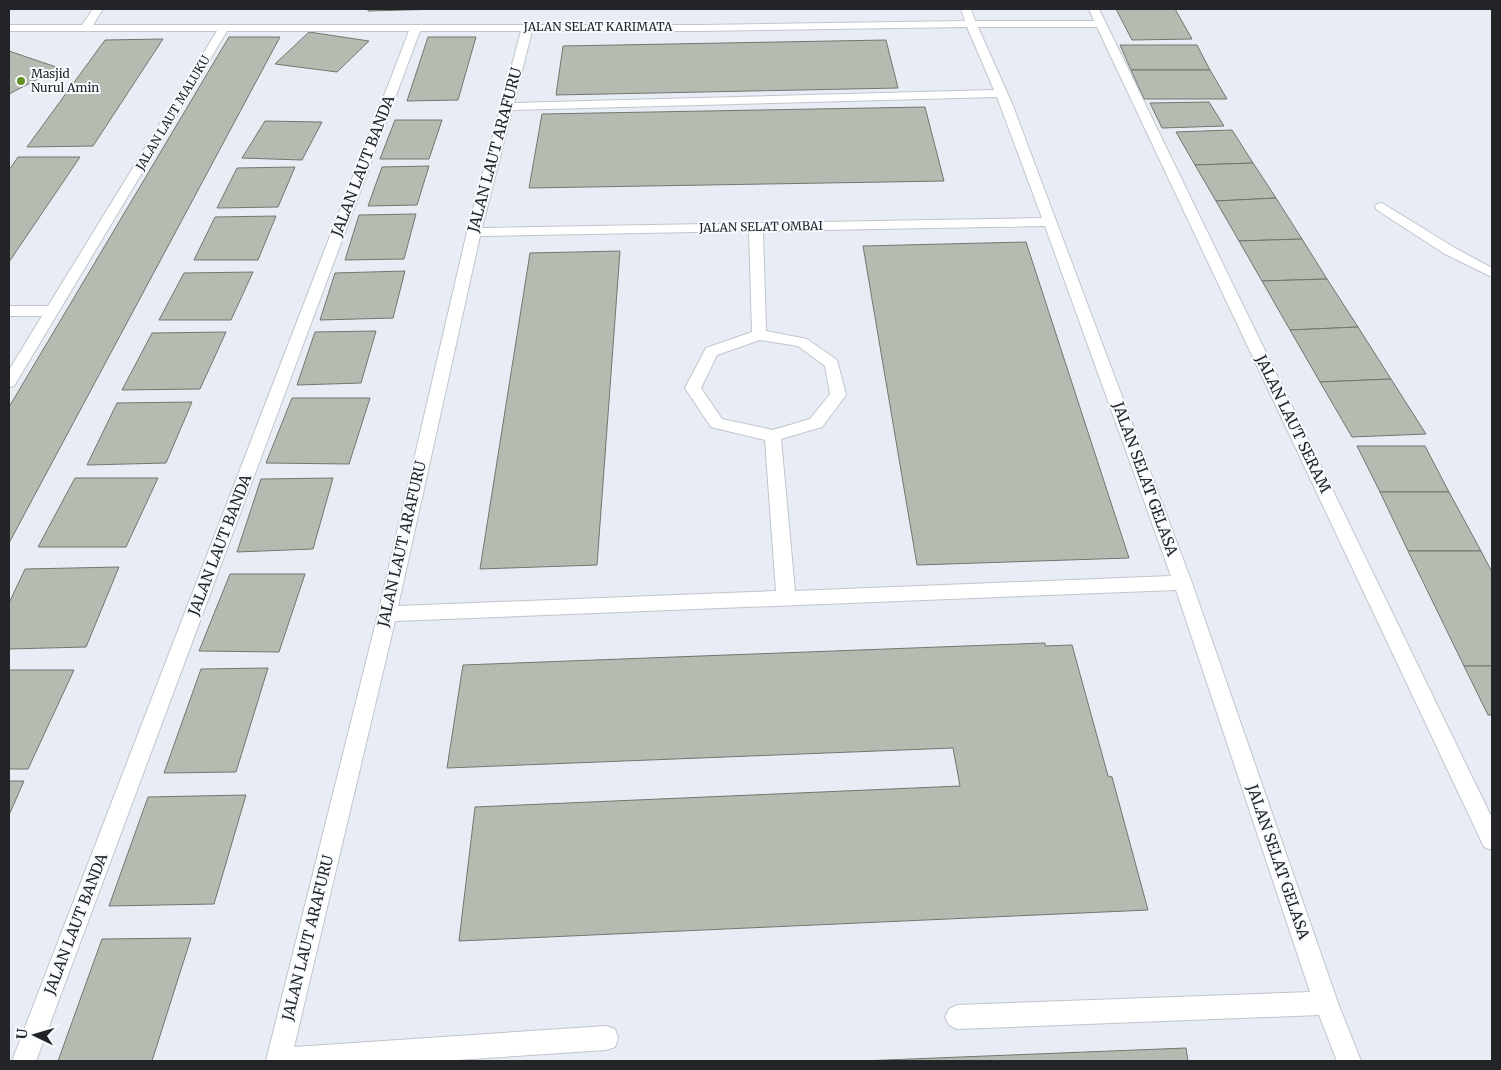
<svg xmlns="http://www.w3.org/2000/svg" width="1501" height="1070" font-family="Merriweather,serif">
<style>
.building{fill:#b6bbb2;stroke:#72766f}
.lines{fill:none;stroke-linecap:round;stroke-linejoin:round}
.service-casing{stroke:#c0c5cd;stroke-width:2}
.service{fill:#fff;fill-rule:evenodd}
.poi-dot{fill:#629126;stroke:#f7faff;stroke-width:2}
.labels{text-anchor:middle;stroke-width:4;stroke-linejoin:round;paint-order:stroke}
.far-street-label{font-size:12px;fill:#222427;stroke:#f7faff}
.far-poi-label{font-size:12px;fill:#222427;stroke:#f7faff;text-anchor:start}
.street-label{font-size:15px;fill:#222427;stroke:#f7faff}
</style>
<rect width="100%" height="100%" fill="#e8edf5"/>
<g class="building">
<polygon points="368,9 443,9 368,11"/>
<polygon points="1116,9 1175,9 1192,39 1132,40"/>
<polygon points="309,32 369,41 337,72 275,64"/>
<polygon points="229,37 280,37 9,543 9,407"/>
<polygon points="428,37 476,37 458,100 407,101"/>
<polygon points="163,39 93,146 27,147 105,40"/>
<polygon points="886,40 898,88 556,95 563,46"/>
<polygon points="1120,45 1197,45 1210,70 1131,70"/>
<polygon points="9,51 59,68 9,94"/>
<polygon points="1131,70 1210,70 1227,99 1144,99"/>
<polygon points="1209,102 1224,126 1162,128 1150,103"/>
<polygon points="925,107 944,181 529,188 542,114"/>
<polygon points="395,120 442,120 429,159 380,159"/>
<polygon points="265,121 322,122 302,160 242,158"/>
<polygon points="1232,130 1253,163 1195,165 1176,132"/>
<polygon points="18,157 80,157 9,262 9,170"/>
<polygon points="1253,163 1276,198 1216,201 1195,165"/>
<polygon points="429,166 417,205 368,206 382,167"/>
<polygon points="295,167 278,207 217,208 237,168"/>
<polygon points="1276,198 1302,239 1239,241 1216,201"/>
<polygon points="416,214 404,259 345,260 359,215"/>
<polygon points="276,216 258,260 194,260 215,217"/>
<polygon points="1302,239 1327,279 1262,281 1239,241"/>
<polygon points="1026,242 1129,558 917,565 863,246"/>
<polygon points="620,251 597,565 480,569 530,253"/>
<polygon points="405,271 393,318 320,320 335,273"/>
<polygon points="253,272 231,320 159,320 184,273"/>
<polygon points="1327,279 1358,327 1290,330 1262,281"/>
<polygon points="1358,327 1391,379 1320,382 1290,330"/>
<polygon points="376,331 361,383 297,385 315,332"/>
<polygon points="226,332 200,389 122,390 152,333"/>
<polygon points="1391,379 1426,434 1352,437 1320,382"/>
<polygon points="292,398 370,398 349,464 266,463"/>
<polygon points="192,402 166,463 87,465 117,403"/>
<polygon points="1357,446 1425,446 1449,492 1380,492"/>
<polygon points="75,478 158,478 126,547 38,547"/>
<polygon points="333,478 313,549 237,552 261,479"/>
<polygon points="1380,492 1449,492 1481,551 1408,551"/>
<polygon points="1408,551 1481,551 1492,572 1492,666 1464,666"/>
<polygon points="119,567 86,647 9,649 9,603 25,569"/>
<polygon points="230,574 305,574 279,652 199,651"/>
<polygon points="1045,643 1045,646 1072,645 1108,776 1112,777 1148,910 459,941 475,807 960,786 953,748 447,768 463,665"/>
<polygon points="1464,666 1492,666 1492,715 1488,715"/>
<polygon points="268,668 236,772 164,773 201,669"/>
<polygon points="9,670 74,670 28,769 9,769"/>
<polygon points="9,781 24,781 9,815"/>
<polygon points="246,795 214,904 109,906 148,797"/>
<polygon points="191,938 152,1061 58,1061 102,939"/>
<polygon points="1186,1048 1188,1061 861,1061"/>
</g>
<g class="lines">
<defs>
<g id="service">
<path d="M93,9H103L93,25H700L965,21L961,9H971L975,21H1094L1089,9H1099L1492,818V850L1484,847L1097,27H978L1013,106L1192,583L1338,1003L1361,1061H1337L1319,1015L957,1029L949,1025L945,1017L949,1009L957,1005L1310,992L1176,590L395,621L294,1047L606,1026L615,1029L618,1038L615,1047L606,1050L441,1061H266L378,614L467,232L521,31H420L36,1061H12L409,31H227L14,386L9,387V370L42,316H9V306H48L217,31H9V25H82ZM967,27L994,90L514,103L532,31H700ZM997,97L1042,218L482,228L512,110ZM1045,226L1171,576L795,591L781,439L822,427L846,395L837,360L807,339L766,331L763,231ZM749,231L752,332L706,348L685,388L711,427L765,440L776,591L398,606L480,236ZM760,340L798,346L825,366L830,394L810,419L773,430L722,419L701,388L717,355Z"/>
<polygon points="1382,203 1455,248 1492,268 1492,277 1445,254 1377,210 1375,207 1377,204"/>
</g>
</defs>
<use href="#service" class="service-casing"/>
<use href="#service" class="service"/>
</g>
<circle class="poi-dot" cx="21" cy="81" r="5"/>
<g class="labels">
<g class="far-street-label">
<text x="598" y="31">JALAN SELAT KARIMATA</text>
<text transform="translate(173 113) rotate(-59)" y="4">JALAN LAUT MALUKU</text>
<text transform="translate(761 227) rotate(-1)" y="4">JALAN SELAT OMBAI</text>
</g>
<g class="far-poi-label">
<text x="31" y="78">Masjid<tspan x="31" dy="14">Nurul Amin</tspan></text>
</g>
<g class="street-label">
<text transform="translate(495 150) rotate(-75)" y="5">JALAN LAUT ARAFURU</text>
<text transform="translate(363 166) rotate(-69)" y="5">JALAN LAUT BANDA</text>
<text transform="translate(1293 424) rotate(64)" y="5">JALAN LAUT SERAM</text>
<text transform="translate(1145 479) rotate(70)" y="5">JALAN SELAT GELASA</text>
<text transform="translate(402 544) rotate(-77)" y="5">JALAN LAUT ARAFURU</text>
<text transform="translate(220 545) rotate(-69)" y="5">JALAN LAUT BANDA</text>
<text transform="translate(1278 862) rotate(71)" y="5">JALAN SELAT GELASA</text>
<text transform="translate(76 924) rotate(-69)" y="5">JALAN LAUT BANDA</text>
<text transform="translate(308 938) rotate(-76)" y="5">JALAN LAUT ARAFURU</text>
</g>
</g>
<rect width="1501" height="1070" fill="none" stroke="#222427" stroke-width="20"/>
<g transform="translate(35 1035) rotate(275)" stroke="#f7faff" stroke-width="4" paint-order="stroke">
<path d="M0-4L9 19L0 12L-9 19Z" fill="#222427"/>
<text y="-8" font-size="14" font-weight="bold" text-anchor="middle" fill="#222427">U</text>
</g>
</svg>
